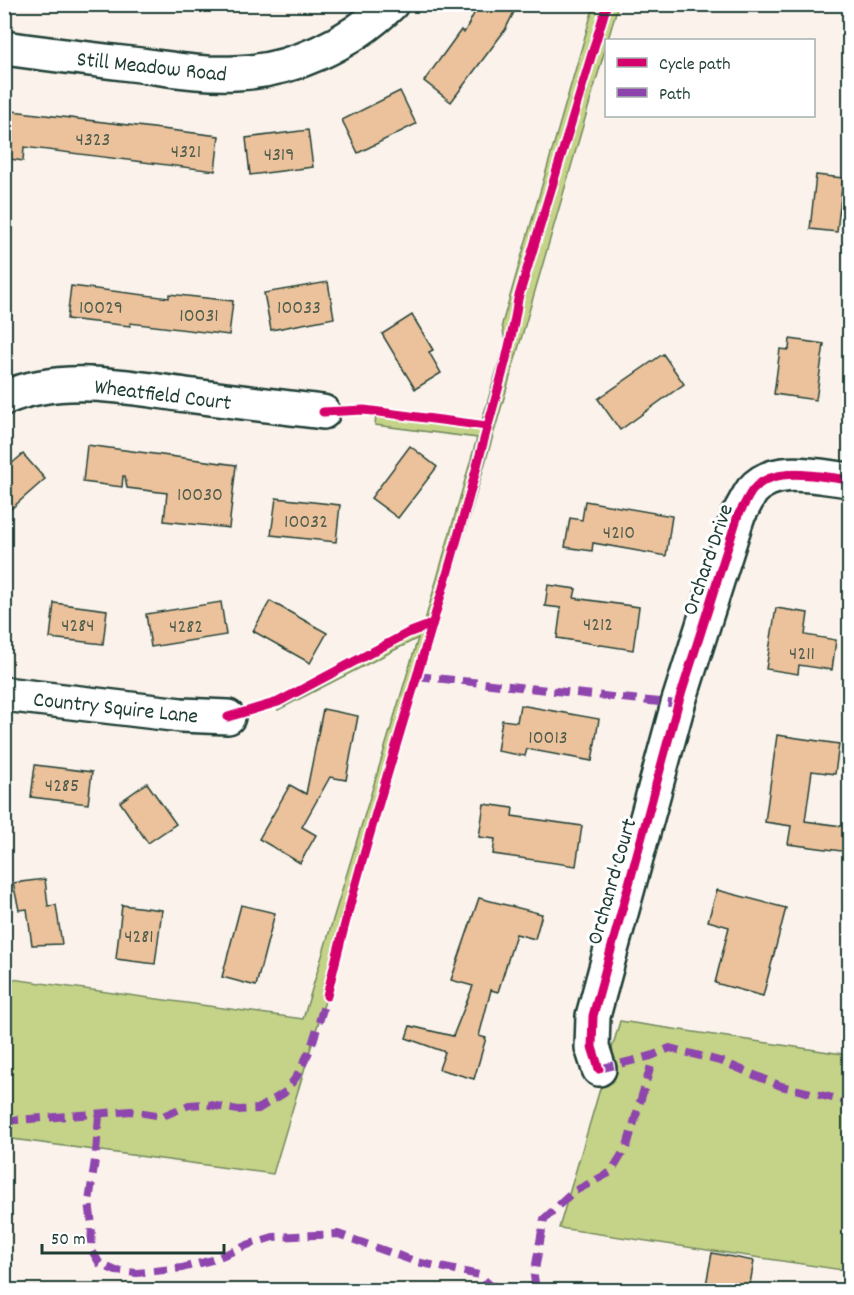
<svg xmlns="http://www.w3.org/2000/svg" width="854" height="1295" font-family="Dekko,sans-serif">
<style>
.green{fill:#c4d387;stroke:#72885e;stroke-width:1.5}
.building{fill:#ebc29b;stroke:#1f3d34;stroke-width:1.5}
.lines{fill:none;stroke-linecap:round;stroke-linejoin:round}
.minor-casing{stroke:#1f3d34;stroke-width:38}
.minor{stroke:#fff;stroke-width:33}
.quiet{stroke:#8e44ad;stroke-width:8;stroke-dasharray:15 8;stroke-linecap:butt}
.cycleway-casing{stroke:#fff;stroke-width:13}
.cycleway{stroke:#d6006c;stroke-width:9}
.labels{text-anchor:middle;stroke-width:6;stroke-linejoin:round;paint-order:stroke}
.number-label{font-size:20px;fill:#525e4e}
.street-label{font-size:22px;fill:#1f3d34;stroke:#fff}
</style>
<rect width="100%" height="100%" fill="#fbf3eb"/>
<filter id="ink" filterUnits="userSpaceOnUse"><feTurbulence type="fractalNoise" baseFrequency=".0167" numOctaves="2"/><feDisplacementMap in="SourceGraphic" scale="12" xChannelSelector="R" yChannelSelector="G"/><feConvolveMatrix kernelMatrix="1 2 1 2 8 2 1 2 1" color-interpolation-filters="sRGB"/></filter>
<g filter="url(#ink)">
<g class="green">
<polygon points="594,5 618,5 445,601 273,1174 5,1138 5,978 303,1019 418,638 278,710 274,700 424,624 477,438 375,425 376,415 480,427 505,342 502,324"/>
<polygon points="620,1021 849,1055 849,1271 559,1228"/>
</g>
<g class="building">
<polygon points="479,4 518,4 505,30 451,102 424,81 461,30 464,33"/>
<polygon points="400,91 416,124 358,153 342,120"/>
<polygon points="4,110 219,136 215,171 24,147 23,161 4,158"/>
<polygon points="308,130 313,167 250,175 246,138"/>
<polygon points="816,175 843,178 837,232 810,229"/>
<polygon points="328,282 334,318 271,330 264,293"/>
<polygon points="71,286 169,298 169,294 233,301 229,335 130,323 130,326 67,319"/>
<polygon points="412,315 433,350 429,352 441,373 415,389 382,334"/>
<polygon points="790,339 824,344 816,400 774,394 780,349 789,350"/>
<polygon points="663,354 684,384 620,430 598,399"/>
<polygon points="87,445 236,465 229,528 164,521 167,493 127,488 125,476 123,476 122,487 83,482"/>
<polygon points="410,446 437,467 398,518 371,498"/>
<polygon points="23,454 45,479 4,515 4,470"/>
<polygon points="276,498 340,505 336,542 271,535"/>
<polygon points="585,501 672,516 666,556 593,543 592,551 565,547 570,518 582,520"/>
<polygon points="548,585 576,589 574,598 639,607 633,650 557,638 561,608 545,606"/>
<polygon points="270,601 327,633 310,663 253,631"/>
<polygon points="221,602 226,635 151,647 146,614"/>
<polygon points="54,603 107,610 103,644 50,638"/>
<polygon points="776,608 808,613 805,635 836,640 832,670 799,665 798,674 766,669"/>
<polygon points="520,705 599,719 592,761 527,749 525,756 497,751 502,720 517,722"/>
<polygon points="323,709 358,716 346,780 330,777 302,827 316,835 300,863 259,839 290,785 306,794"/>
<polygon points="777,735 839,744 835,774 812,771 805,821 849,827 849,852 788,844 791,826 765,822"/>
<polygon points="35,765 92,772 88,804 31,797"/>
<polygon points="147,783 176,824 148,843 120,802"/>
<polygon points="484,804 513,808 512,816 582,826 576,866 493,854 495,839 479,837"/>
<polygon points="45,879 48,906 56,905 62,944 32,945 27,909 19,910 13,883"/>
<polygon points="717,890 786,908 763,996 715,983 729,927 708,921"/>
<polygon points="479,898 542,914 535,939 516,934 498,992 491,990 479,1036 486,1038 474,1079 439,1069 445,1052 406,1038 410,1026 453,1036 473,986 451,980"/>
<polygon points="122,905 162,910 155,964 116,959"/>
<polygon points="241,905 275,913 256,986 222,977"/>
<polygon points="712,1253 754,1261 749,1290 705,1290"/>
</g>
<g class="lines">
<defs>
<g id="minor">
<path d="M4,48C47,54 89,59 131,64C166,68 201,75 236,73C293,71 349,44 391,4"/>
<path d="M4,398C62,373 126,387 186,395C231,401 277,406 323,412"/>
<polyline points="4,694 181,715 228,717"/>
<path d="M599,1069L592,1047L593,1016L678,704L738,515C743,508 747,498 752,491C773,464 820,477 850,480"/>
</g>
</defs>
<use href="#minor" class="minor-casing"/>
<use href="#minor" class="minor"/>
<g class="quiet">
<polyline points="416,676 678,704"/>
<polyline points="599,1069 651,1056 670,1048 723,1062 781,1086 850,1102"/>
<polyline points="99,1115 96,1153 89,1202 92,1225 91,1249 100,1264 116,1271 137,1273 182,1268 212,1260 250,1244 273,1237 338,1234 417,1262 479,1275 491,1286 535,1288"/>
<polyline points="4,1121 131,1111 163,1116 189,1105 205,1104 238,1110 258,1109 284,1093 297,1076 311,1048 327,996"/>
<polyline points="536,1290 534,1276 544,1219 573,1192 611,1172 627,1146 652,1062 651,1056"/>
</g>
<defs>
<g id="cycleway">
<polyline points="323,412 364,410 487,426"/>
<polyline points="228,717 278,702 408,633 432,624"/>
<path d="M327,996C369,817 431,644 477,466C491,411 510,356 518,299L607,4"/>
<path d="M599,1069L592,1047L593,1016L678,704L738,515C743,508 747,498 752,491C773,464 820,477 850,480"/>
</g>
</defs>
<use href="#cycleway" class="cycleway-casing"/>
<use href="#cycleway" class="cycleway"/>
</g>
</g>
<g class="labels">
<g class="number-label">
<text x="93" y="145">4323</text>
<text x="186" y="157">4321</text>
<text x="279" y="160">4319</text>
<text x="101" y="313">10029</text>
<text x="299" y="313">10033</text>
<text x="199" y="321">10031</text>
<text x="200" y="500">10030</text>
<text x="306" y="527">10032</text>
<text x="619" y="538">4210</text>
<text x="598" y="630">4212</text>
<text x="78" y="631">4284</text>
<text x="186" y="632">4282</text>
<text x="802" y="659">4211</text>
<text x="548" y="743">10013</text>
<text x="62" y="791">4285</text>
<text x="139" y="942">4281</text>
</g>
<g class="street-label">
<text transform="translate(152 65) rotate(6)" y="8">Still Meadow Road</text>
<text transform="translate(163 393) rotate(7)" y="8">Wheatfield Court</text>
<text transform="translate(706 559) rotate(-71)" y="8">Orchard Drive</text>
<text transform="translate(116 706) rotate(6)" y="8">Country Squire Lane</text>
<text transform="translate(610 881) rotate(-74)" y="8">Orchanrd Court</text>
</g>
</g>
<rect width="854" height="1295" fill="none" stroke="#fff" stroke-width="24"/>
<rect x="12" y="12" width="830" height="1271" fill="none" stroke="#1f3d34" stroke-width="2" filter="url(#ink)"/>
<rect x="605" y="39" width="210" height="78" fill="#ffffff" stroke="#a5b1ae" stroke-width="1.5"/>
<rect x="617" y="58" width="30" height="9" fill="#d6006c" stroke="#a5b1ae" stroke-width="1.5"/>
<text x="659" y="69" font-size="18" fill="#1f3d34">Cycle path</text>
<rect x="617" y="88" width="30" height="9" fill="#8e44ad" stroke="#a5b1ae" stroke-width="1.5"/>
<text x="659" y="99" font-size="18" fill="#1f3d34">Path</text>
<path d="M42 1244v9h182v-9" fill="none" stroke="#1f3d34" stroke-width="3"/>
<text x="51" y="1244" font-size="18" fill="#1f3d34" stroke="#ffffff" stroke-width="4.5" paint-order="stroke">50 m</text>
</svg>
